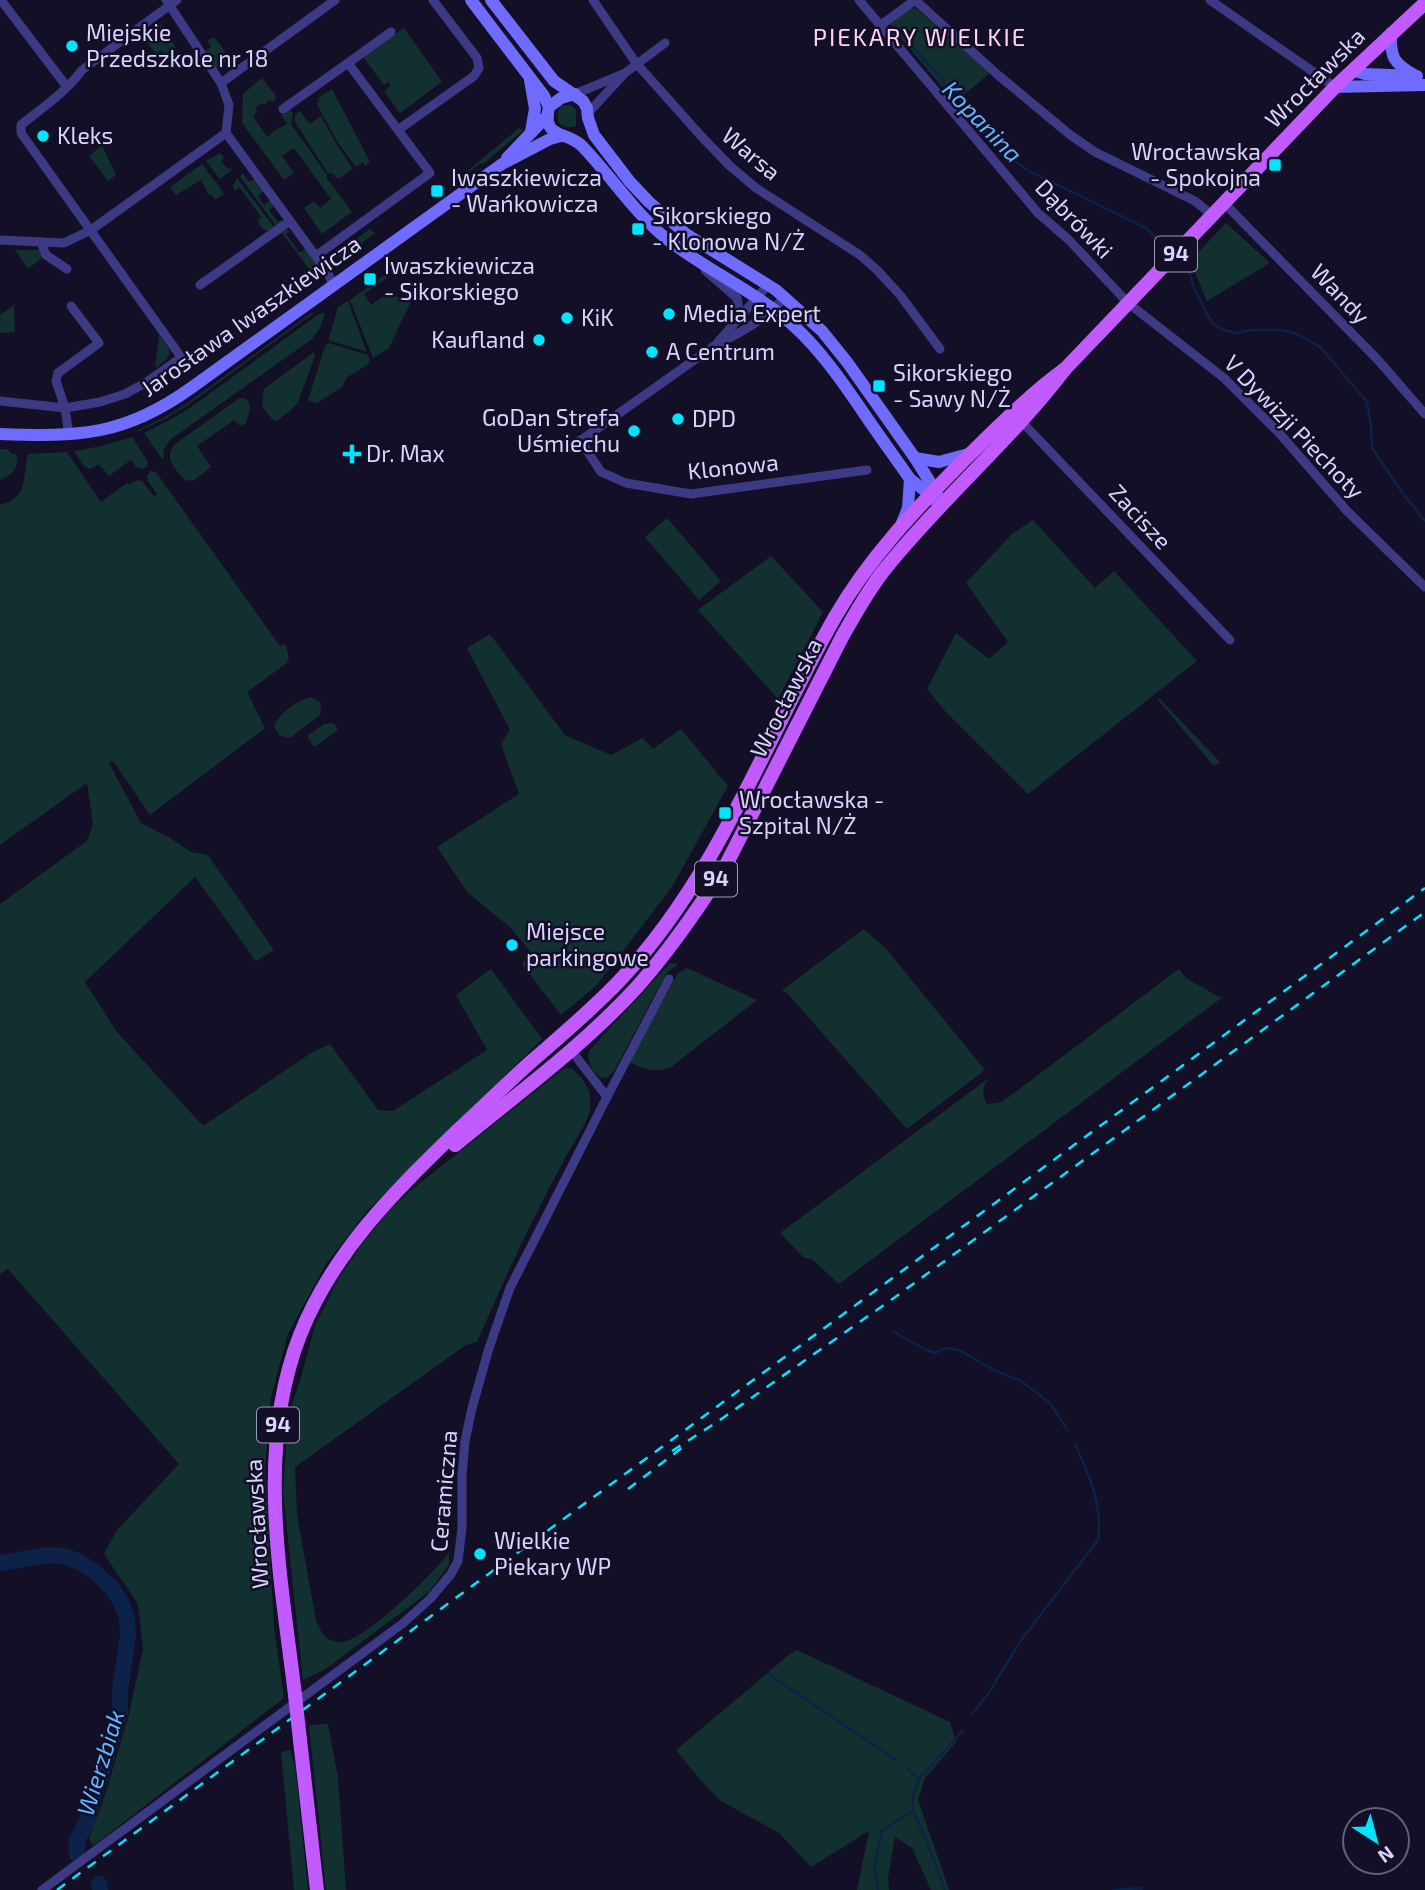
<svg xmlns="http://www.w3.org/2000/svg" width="1425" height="1890" font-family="'Exo 2',sans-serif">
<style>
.green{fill:#12302f}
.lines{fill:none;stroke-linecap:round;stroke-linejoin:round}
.stream{stroke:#0c2248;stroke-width:2.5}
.river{stroke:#0c2248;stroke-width:16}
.street{stroke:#3d3a85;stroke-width:9}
.secondary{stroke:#6f6bff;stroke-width:12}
.primary{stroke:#c25bff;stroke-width:14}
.rail{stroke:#00e5ff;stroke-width:2.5;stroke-dasharray:10 9;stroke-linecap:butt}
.primary-bridge{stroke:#c25bff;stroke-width:14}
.poi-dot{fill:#00e5ff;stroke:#130f26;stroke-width:2.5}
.labels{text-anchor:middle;stroke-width:5;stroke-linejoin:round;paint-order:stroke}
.shield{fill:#130f26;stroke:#9e99be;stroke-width:2}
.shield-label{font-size:21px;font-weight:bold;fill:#d9d4ff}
.poi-label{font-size:23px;fill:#d9d4ff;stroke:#130f26;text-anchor:start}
.street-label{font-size:23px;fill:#d9d4ff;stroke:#130f26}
.neighbourhood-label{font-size:24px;letter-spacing:2px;fill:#ffd6f0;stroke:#130f26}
.water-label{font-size:24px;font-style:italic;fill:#62b6ff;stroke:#130f26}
</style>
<rect width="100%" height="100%" fill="#130f26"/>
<g class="green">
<polygon points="916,8 990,73 955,102 890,25 907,9"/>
<polygon points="159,22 176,48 165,56 161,50 156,54 144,38 138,43 135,39 146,31 150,35 156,31 153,26"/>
<polygon points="404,28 442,82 400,113 384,91 391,85 388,82 384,85 363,57"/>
<polygon points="214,37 230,58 217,69 205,51 211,47 207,41"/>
<polygon points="262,78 276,96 275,100 272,102 270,100 264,105 262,103 255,108 257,112 253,116 267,137 279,127 280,128 287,124 281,115 290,109 293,114 291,124 327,175 327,180 330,182 352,212 322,234 304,208 314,201 320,208 331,199 294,148 282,156 294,173 284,180 242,123 243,94"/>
<polygon points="332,89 370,162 365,166 363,162 356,167 337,141 316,103 319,101 318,98"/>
<path d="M563,105H571L576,110V126C568,129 557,127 558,116C558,112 559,109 560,106Z"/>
<polygon points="300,111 310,124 321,116 337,145 353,169 338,179 333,174 328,173 295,122 295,115"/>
<polygon points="518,128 524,130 484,163 480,164 456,182 455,181 511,135"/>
<polygon points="102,145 116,175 108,181 89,156"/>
<polygon points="220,153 224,158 221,161 228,169 231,168 232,170 220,179 206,161"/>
<polygon points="202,164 224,194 215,200 211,194 209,195 201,180 176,195 170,187"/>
<polygon points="243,173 249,182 255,178 264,191 258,196 264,205 271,200 275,206 269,210 278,222 282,220 281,223 276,226 240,177"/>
<path d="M237,178L274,227V229C264,233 262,228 257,221L261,217L240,188L234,191L233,185Z"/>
<polygon points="1226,223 1270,263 1207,301 1190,261"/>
<polygon points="370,229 375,233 362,243 363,245 343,259 336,254"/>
<polygon points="286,230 290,231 286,234 299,252 306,250 320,269 322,275 317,279 281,232"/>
<polygon points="15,250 40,250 42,258 28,269"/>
<polygon points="391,270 391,275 364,294 371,305 391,291 396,297 402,298 416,288 416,291 389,348 373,358 350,300"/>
<polygon points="348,301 366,350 365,351 330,341 329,338 338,307"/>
<polygon points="14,305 15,332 0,333 0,315"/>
<polygon points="311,313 314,313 188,405 167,418 137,432 138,430 163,418 183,406"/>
<polygon points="325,313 320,328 312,339 170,440 164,449 163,460 144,433 168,421 190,408 319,314"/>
<path d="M159,335C173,353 175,355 155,368Z"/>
<polygon points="329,343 368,355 370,360 367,365 346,378 342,387 316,404 308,400 325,346"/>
<polygon points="314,352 315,356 298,402 291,410 275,422 262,407 264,389"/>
<path d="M243,398C254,402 249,414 246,423L240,426L234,420L197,446L211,467L193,481L185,480C175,469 163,458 175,444L238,399Z"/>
<polygon points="132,437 148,462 147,467 143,469 137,468 131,460 109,476 99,464 90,469 85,467 74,451 102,446"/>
<path d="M0,449H7L12,454H16C20,467 12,476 0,480Z"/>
<path d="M67,452L101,502L127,483L129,485L137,480L142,481L154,496L157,494L148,481L147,476L150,471L156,472L280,646L284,644L286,645L289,659L287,663L247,692L265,728L150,815L113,761L109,763L141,823L170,838L191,852L208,855L274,950L256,961L195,877L85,982L117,1032L203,1126L311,1053L330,1044L378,1110L393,1111L487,1050L456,995L491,969L542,1039L368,1210L326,1264L288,1334L271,1397L265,1469L274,1628L284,1698L93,1846L89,1838L104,1798L128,1718L143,1649L138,1604L104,1554L117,1530L179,1464L8,1269L0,1274V904L87,841L93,824L87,783L0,845V505C30,496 22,477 28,454Z"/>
<polygon points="667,518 721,581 699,600 645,537"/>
<polygon points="1033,520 1095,588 1114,571 1197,661 1028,794 945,711 927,689 956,633 989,659 1008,642 966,583 1012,534"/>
<polygon points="771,556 823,612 778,699 698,610"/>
<polygon points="490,634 565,735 611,755 643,738 653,749 681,729 728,786 672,887 596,986 561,1015 522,964 530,951 510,927 467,892 437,847 519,794 501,744 510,730 467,648"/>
<path d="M312,697L320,702L321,709L320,715L290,738L280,736L274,727C277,714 299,699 312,697Z"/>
<polygon points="1159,698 1219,761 1219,764 1213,765 1158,700"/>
<polygon points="332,723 335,724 338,730 314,747 308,738 308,735 324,724"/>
<polygon points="864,929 887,950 985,1070 907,1129 787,993 782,990"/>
<path d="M670,963L678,964L666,974L614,1071L607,1078C595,1079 586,1062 589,1051Z"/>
<path d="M687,968L757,1000L671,1067C655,1073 646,1070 631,1063V1059L672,984L678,973Z"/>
<path d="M1179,969L1186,978L1219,997L1224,996L839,1284L812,1259L804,1258L780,1233L989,1078C983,1087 981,1093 987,1104L1002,1102Z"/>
<path d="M565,1068H571C584,1078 593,1092 590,1109C588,1123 570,1148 563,1162C532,1220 503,1281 477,1342L466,1345L295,1467L297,1514L316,1621C320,1629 323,1638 333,1641C338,1643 345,1642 349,1640C372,1632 435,1573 449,1552V1565L429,1592L324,1670L303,1680L283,1492L288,1415L300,1381L315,1325L338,1280L362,1244L387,1213L410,1191Z"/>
<polygon points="797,1650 950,1722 956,1742 925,1778 918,1800 949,1890 931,1890 912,1848 895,1837 888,1878 889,1890 857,1890 869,1831 811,1867 779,1833 721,1801 702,1782 676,1750 790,1654"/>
<polygon points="328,1724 338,1778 346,1890 326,1890 309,1725"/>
<polygon points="290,1750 295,1765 308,1890 294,1890 281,1752"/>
</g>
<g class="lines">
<g class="stream">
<polyline points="895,26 1013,160 1029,171 1146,228 1157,239"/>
<polyline points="1188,268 1193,285 1206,312 1213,324 1224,330 1236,333 1252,330 1282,330 1297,334 1320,347 1367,402 1371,426 1372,448 1404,495 1425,521"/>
<polyline points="894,1332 926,1350 935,1353 946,1348 959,1350 994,1370 1021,1381 1050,1403 1068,1431"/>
<polyline points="768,1672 774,1678 895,1759"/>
<path d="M972,1714L988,1694L1022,1639L1098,1540C1103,1505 1089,1475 1075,1444"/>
<polyline points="908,1769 919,1779"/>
<polyline points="878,1890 874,1868 882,1831 887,1827 913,1811"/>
<polyline points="945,1890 926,1839 913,1811 913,1796 919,1779 963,1730"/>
<polyline points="1113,1890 1141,1888 1142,1890"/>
</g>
<g class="river">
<polyline points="0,1563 47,1555 64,1556 78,1561 95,1572 111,1587 121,1602 127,1618 128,1636 120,1689 120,1713 86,1823 77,1841 77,1854"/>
<polyline points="99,1884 100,1890"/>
</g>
<g class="street">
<polyline points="1,0 67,87"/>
<polyline points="166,0 221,83"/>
<path d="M177,0L82,70C66,92 42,108 21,125V133L186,364"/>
<polyline points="593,0 636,63 701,136 730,166 756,188 860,255 877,270 900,295 940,349"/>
<polyline points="859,0 1038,213 1069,240 1128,303 1224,378 1280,434 1347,511 1425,587"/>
<polyline points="1210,0 1335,87"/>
<polyline points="881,25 915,0 998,75 1069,134 1095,152 1195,201 1213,216"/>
<polyline points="348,63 391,32"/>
<polyline points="575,94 623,74"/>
<polyline points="283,109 348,63 430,173 316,256"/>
<polyline points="588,113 625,73 665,43"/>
<polyline points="398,130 474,76 479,68 477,58 433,0"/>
<polyline points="226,133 328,273 333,285"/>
<polyline points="1225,204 1378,360 1425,414"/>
<polyline points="0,240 64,243 91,230 226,133 229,105 221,83 335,0"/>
<polyline points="41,242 46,255 67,269"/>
<polyline points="705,270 737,298 740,318"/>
<polyline points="200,285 290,221"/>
<polyline points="718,342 768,285"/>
<polyline points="0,401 65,408 100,402 125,394 147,382 182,357"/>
<polyline points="1021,421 1230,640"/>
<polyline points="69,435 65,408 56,381 58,373 99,343 71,306"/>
<polyline points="580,440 601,472 626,483 691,494 867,470"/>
<path d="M570,448L714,346C740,333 766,319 785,297"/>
<polyline points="571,1050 607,1097"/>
<polyline points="42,1890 402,1624 430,1599 451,1574 458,1561 462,1528 462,1476 465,1441 472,1408 489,1348 510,1288 607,1097 669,979"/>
</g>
<g class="secondary">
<polyline points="471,0 544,96 549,107"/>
<polyline points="491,0 554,81 583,101 587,108 588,118 594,135 630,182 649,202 686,234 776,290 822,331 847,362 915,458 930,482 932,499"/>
<path d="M1391,33C1390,58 1394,63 1414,75"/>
<polyline points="1352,70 1365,74 1417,76"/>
<polyline points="530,80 535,109 531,131"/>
<polyline points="1335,87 1425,85"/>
<path d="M575,94L561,98L549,107C541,139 567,131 582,146C613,178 636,216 672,243C712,273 758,293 795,327C821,351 841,380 861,409C877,433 894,456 910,479L924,490L937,493"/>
<polyline points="507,158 548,115"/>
<path d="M0,434C79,437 124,436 191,388L502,164L550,139L561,136"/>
<polyline points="915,458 939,462 972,453"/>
<polyline points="902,523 908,508 910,479"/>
</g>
<g class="primary">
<path d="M455,1145C517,1094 583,1046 637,987C670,950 698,909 725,867L842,637C855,614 868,590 885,569C941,499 1011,440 1065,369L1335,87L1425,3"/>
<path d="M295,1695C281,1577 255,1450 300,1335C333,1252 393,1193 456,1132C482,1108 507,1083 533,1060C564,1033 594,1008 622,978C719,874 766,738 835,617C869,558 915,510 963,461C996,429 1028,396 1065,369"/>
<polyline points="300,1740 317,1890"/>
</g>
<g class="rail">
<polyline points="672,1451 717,1422 891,1300 1425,912"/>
<polyline points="628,1489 683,1447"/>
<polyline points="57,1890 1425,888"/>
</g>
<polyline class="primary-bridge" points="295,1695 300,1740"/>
</g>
<g class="poi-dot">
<circle cx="72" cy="46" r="7"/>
<circle cx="43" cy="136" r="7"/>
<rect x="1268" y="158" width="14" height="14" rx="3.5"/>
<rect x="430" y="184" width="14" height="14" rx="3.5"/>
<rect x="631" y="222" width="14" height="14" rx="3.5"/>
<rect x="363" y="272" width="14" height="14" rx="3.5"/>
<circle cx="669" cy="314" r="7"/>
<circle cx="567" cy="318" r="7"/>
<circle cx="539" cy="340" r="7"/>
<circle cx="652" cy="352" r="7"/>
<rect x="872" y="379" width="14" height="14" rx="3.5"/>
<circle cx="678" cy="419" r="7"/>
<circle cx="634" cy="431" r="7"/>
<path d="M348.5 443.5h7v7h7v7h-7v7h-7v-7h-7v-7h7z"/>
<rect x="718" y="806" width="14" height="14" rx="3.5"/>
<circle cx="512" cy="945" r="7"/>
<circle cx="480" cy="1554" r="7"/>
</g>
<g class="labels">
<g class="shield">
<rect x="1155" y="236.5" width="42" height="35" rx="5"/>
<rect x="695" y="861.5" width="42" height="35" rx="5"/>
<rect x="257" y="1407.5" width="42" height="35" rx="5"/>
</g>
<g class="shield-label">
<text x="1176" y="261">94</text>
<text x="716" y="886">94</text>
<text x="278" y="1432">94</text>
</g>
<g class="poi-label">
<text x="86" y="41">Miejskie<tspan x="86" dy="26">Przedszkole nr 18</tspan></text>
<text x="57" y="144">Kleks</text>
<text x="1261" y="160" text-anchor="end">Wrocławska<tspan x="1261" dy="26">- Spokojna</tspan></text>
<text x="451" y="186">Iwaszkiewicza<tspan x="451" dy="26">- Wańkowicza</tspan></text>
<text x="652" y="224">Sikorskiego<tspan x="652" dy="26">- Klonowa N/Ż</tspan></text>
<text x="384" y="274">Iwaszkiewicza<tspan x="384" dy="26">- Sikorskiego</tspan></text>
<text x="683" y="322">Media Expert</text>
<text x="581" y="326">KiK</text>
<text x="525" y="348" text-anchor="end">Kaufland</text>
<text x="666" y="360">A Centrum</text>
<text x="893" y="381">Sikorskiego<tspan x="893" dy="26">- Sawy N/Ż</tspan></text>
<text x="620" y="426" text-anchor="end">GoDan Strefa<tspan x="620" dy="26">Uśmiechu</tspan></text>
<text x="692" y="427">DPD</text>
<text x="366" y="462">Dr. Max</text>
<text x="739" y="808">Wrocławska -<tspan x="739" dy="26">Szpital N/Ż</tspan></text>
<text x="526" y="940">Miejsce<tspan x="526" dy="26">parkingowe</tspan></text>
<text x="494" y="1549">Wielkie<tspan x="494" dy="26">Piekary WP</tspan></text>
</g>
<g class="street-label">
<text transform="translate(1315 78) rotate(-45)" y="8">Wrocławska</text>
<text transform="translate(751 154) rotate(40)" y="8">Warsa</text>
<text transform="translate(1074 219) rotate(46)" y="8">Dąbrówki</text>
<text transform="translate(1340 294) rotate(46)" y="8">Wandy</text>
<text transform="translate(251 316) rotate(-35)" y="8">Jarosława Iwaszkiewicza</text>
<text transform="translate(1294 427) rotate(46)" y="8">V Dywizji Piechoty</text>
<text transform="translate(733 467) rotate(-6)" y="8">Klonowa</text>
<text transform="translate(1140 517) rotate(47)" y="8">Zacisze</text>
<text transform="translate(786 698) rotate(-63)" y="8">Wrocławska</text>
<text transform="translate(444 1491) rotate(-85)" y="8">Ceramiczna</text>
<text transform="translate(257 1524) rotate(-93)" y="8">Wrocławska</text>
</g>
<g class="neighbourhood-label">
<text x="920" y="46">PIEKARY WIELKIE</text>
</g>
<g class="water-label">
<text transform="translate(982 122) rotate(46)" y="8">Kopanina</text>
<text transform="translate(101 1763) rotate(-73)" y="8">Wierzbiak</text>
</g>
</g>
<g transform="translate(1376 1841) rotate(144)"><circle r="33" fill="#130f26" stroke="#625e7d" stroke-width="2"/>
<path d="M0-5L12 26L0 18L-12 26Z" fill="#00e5ff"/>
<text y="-10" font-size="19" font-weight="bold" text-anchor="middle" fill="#d9d4ff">N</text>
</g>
</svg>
